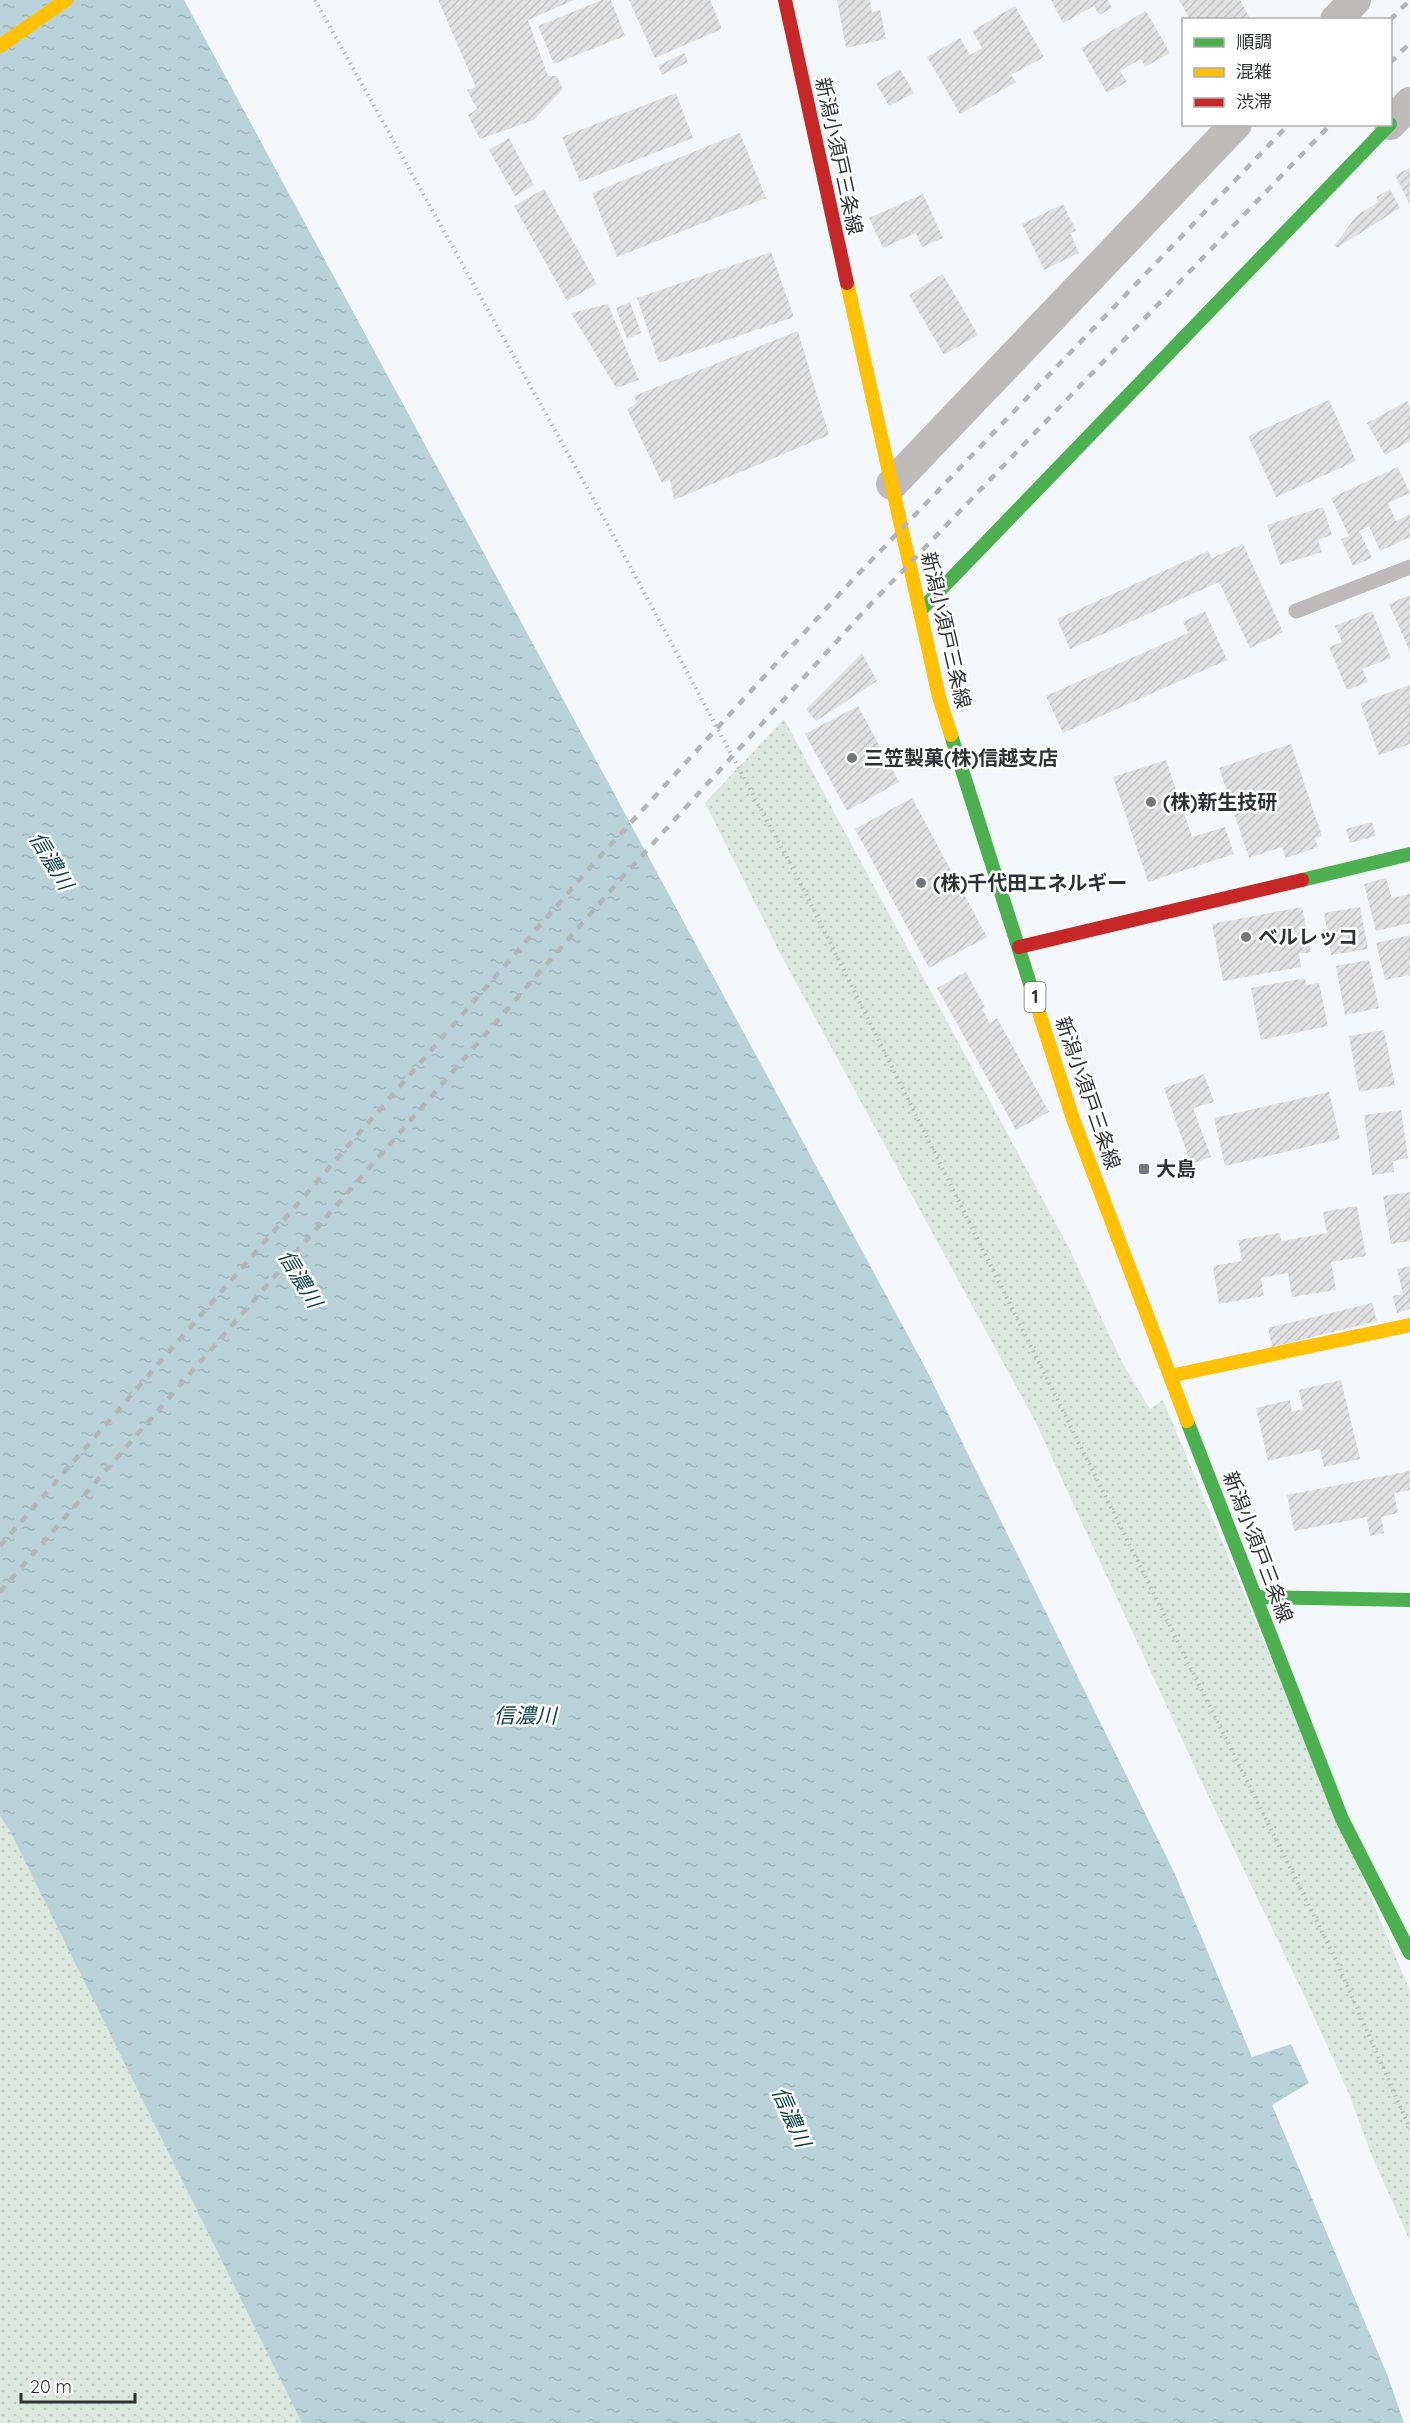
<svg xmlns="http://www.w3.org/2000/svg" width="1410" height="2423" font-family="Quicksand,'Noto Sans JP',sans-serif">
<style>
.grass{fill:url(#grass-dots)}
.water{fill:url(#water-ripples)}
.building{fill:url(#building-hatch)}
.lines{fill:none;stroke-linecap:round;stroke-linejoin:round}
.path{stroke:#b8b7b8;stroke-width:4;stroke-dasharray:1.5 4.5;stroke-linecap:butt}
.lane{stroke:#bdbab9;stroke-width:15}
.street{stroke:#bdbab9;stroke-width:32}
.fast{stroke:#4caf50;stroke-width:14}
.slow{stroke:#ffc107;stroke-width:14}
.jam{stroke:#c62828;stroke-width:14}
.rail{stroke:#b5b5b6;stroke-width:4.5;stroke-dasharray:8 8;stroke-linecap:butt}
.poi-dot{fill:#74777a;stroke:#fff;stroke-width:2}
.labels{text-anchor:middle;stroke-width:5;stroke-linejoin:round;paint-order:stroke}
.shield{fill:#fff;stroke:#6d7072;stroke-width:1.5}
.shield-label{font-size:18px;font-weight:bold;fill:#2f3235}
.street-label{font-size:20px;fill:#2f3235;stroke:#fff}
.poi-label{font-size:20px;font-weight:bold;fill:#2f3235;stroke:#fff;text-anchor:start}
.water-label{font-size:21px;font-style:italic;fill:#0d414d;stroke:#fff}
</style>
<defs>
<pattern id="grass-dots" width="8" height="8" patternUnits="userSpaceOnUse" patternTransform="scale(1.5)"><rect width="8" height="8" fill="#dbe8e0"/><path d="M2 2h.1M6 6h.1" fill="none" stroke="#bcc7c1" stroke-width="1.8" stroke-linecap="round"/></pattern>
<pattern id="water-ripples" width="26" height="14" patternUnits="userSpaceOnUse" patternTransform="scale(1.5)"><rect width="26" height="14" fill="#b9d2da"/><path d="M2 4q2-2 4 0t4 0M15 11q2-2 4 0t4 0" fill="none" stroke="#9fb5bc"/></pattern>
<pattern id="building-hatch" width="6" height="6" patternUnits="userSpaceOnUse" patternTransform="scale(1.5)"><rect width="6" height="6" fill="#e1e0e0"/><path d="M-1 1l2-2M0 6l6-6M5 7l2-2" fill="none" stroke="#c1c1c1"/></pattern>
</defs>
<rect width="100%" height="100%" fill="#f4f7fa"/>
<g class="grass">
<polygon points="784,719 1069,1248 1123,1364 1150,1409 1163,1400 1410,1991 1410,2241 1371,2154 1349,2094 1305,1997 1204,1787 1035,1421 781,955 705,803"/>
<polygon points="0,1816 10,1831 305,2423 0,2423"/>
</g>
<polygon class="water" points="0,0 184,0 925,1367 1174,1872 1252,2057 1291,2044 1309,2083 1272,2105 1387,2374 1404,2423 302,2423 10,1831 0,1816"/>
<g class="building">
<polygon points="438,0 574,0 528,20 548,76 557,76 563,89 534,120 480,139 468,115 477,109 467,90 476,87"/>
<polygon points="602,0 611,0 625,36 554,64 538,26"/>
<polygon points="629,0 710,0 722,29 655,58"/>
<polygon points="837,0 870,0 872,12 880,10 886,39 846,48"/>
<polygon points="1051,0 1108,0 1112,8 1099,15 1094,6 1063,23"/>
<polygon points="1179,0 1240,0 1251,20 1190,20"/>
<polygon points="1015,6 1044,57 1011,75 1016,82 960,114 927,57 960,38 970,55 982,48 972,31"/>
<polygon points="1146,11 1170,53 1145,67 1141,59 1120,71 1127,82 1107,93 1081,48"/>
<polygon points="684,53 688,62 662,75 658,66"/>
<polygon points="900,69 914,93 889,106 876,83"/>
<polygon points="676,93 693,138 580,182 562,137"/>
<polygon points="740,133 766,198 617,257 592,193"/>
<polygon points="509,138 534,185 515,196 489,150"/>
<polygon points="1410,168 1410,205 1395,175"/>
<polygon points="544,189 597,284 567,301 514,206"/>
<polygon points="1390,189 1400,208 1337,248 1335,245 1357,215 1379,202 1376,197"/>
<polygon points="923,194 943,238 922,247 916,233 883,248 869,218"/>
<polygon points="1063,204 1076,231 1070,233 1079,253 1044,270 1022,224"/>
<polygon points="771,252 794,317 659,363 637,298"/>
<polygon points="943,274 978,335 944,355 909,295"/>
<polygon points="630,302 641,333 627,339 616,308"/>
<polygon points="608,304 639,380 616,388 571,313"/>
<polygon points="798,331 829,435 674,500 670,480 662,483 627,409 637,403 634,396"/>
<polygon points="1329,400 1356,461 1276,497 1248,436"/>
<polygon points="1407,401 1410,407 1410,441 1385,455 1367,423"/>
<polygon points="1398,467 1410,493 1388,503 1396,521 1410,514 1410,537 1380,551 1369,526 1359,531 1372,558 1353,566 1341,539 1349,536 1331,498"/>
<polygon points="1323,507 1332,535 1318,540 1322,552 1280,565 1267,525"/>
<polygon points="1243,544 1283,632 1250,648 1219,582 1070,649 1057,619 1208,551 1212,558"/>
<polygon points="1410,595 1410,652 1389,604"/>
<polygon points="1205,611 1227,660 1063,733 1046,696 1188,633 1183,622"/>
<polygon points="1372,611 1391,658 1362,669 1368,682 1347,690 1329,647 1342,642 1335,626"/>
<polygon points="862,653 877,681 816,721 806,709"/>
<polygon points="1410,685 1410,744 1379,755 1360,703"/>
<polygon points="858,706 899,782 847,811 805,734"/>
<polygon points="1291,744 1322,836 1315,838 1318,847 1286,858 1282,847 1249,858 1219,768"/>
<polygon points="1166,760 1192,837 1225,827 1234,854 1148,882 1113,777"/>
<polygon points="912,798 987,937 929,968 855,829"/>
<polygon points="1372,822 1376,836 1350,843 1346,829"/>
<polygon points="1386,878 1392,898 1410,894 1410,923 1376,931 1364,884"/>
<polygon points="1302,907 1311,952 1299,954 1301,967 1223,981 1212,924"/>
<polygon points="1360,907 1368,949 1331,955 1324,913"/>
<polygon points="1410,935 1410,975 1385,980 1376,943"/>
<polygon points="1369,960 1379,1008 1345,1015 1336,966"/>
<polygon points="966,972 985,1007 982,1009 990,1023 997,1018 1049,1112 1016,1130 937,988"/>
<polygon points="1305,978 1306,985 1319,983 1328,1026 1261,1040 1251,988"/>
<polygon points="1384,1030 1395,1085 1359,1092 1349,1036"/>
<polygon points="1204,1074 1214,1102 1193,1108 1211,1157 1191,1164 1164,1088"/>
<polygon points="1329,1092 1340,1139 1225,1166 1214,1118"/>
<polygon points="1401,1110 1408,1158 1393,1161 1394,1172 1372,1175 1364,1115"/>
<polygon points="1410,1192 1410,1241 1391,1244 1383,1196"/>
<polygon points="1357,1206 1366,1256 1331,1262 1336,1290 1292,1297 1288,1273 1261,1278 1264,1296 1219,1304 1213,1266 1242,1261 1238,1240 1280,1233 1281,1241 1327,1233 1323,1212"/>
<polygon points="1410,1266 1410,1309 1397,1313 1393,1296 1403,1294 1397,1269"/>
<polygon points="1372,1303 1377,1321 1272,1347 1268,1328"/>
<polygon points="1341,1380 1360,1459 1324,1467 1320,1449 1268,1461 1256,1408 1290,1400 1292,1412 1303,1409 1299,1390"/>
<polygon points="1410,1471 1410,1490 1394,1493 1398,1513 1381,1517 1384,1533 1370,1536 1367,1517 1294,1531 1287,1495"/>
</g>
<g class="lines">
<polyline class="path" points="315,0 605,520 799,880 1335,1958 1410,2129"/>
<polyline class="lane" points="1296,611 1410,567"/>
<g class="street">
<polyline points="1336,20 1355,0"/>
<polyline points="1390,124 1410,103"/>
<polyline points="892,484 1236,124"/>
</g>
<g class="fast">
<polyline points="920,611 1390,124"/>
<polyline points="951,735 1038,1009"/>
<polyline points="1302,880 1410,854"/>
<polyline points="1187,1421 1342,1819 1410,1953"/>
<polyline points="1256,1597 1410,1600"/>
</g>
<g class="slow">
<polyline points="0,46 66,0"/>
<polyline points="847,283 939,697 951,735"/>
<polyline points="1038,1009 1073,1119 1187,1421"/>
<polyline points="1170,1376 1410,1325"/>
</g>
<g class="jam">
<polyline points="785,0 847,283"/>
<polyline points="1019,947 1302,880"/>
</g>
<g class="rail">
<polyline points="1390,20 1410,0"/>
<polyline points="1390,63 1410,43"/>
<polyline points="0,1546 595,862 845,588 1289,124"/>
<polyline points="0,1592 618,882 867,608 1331,124"/>
</g>
</g>
<g class="poi-dot">
<circle cx="852" cy="758" r="6"/>
<circle cx="1151" cy="802" r="6"/>
<circle cx="921" cy="883" r="6"/>
<circle cx="1246" cy="937" r="6"/>
<rect x="1138" y="1163" width="12" height="12" rx="3"/>
</g>
<g class="labels">
<rect class="shield" x="1024.5" y="982" width="21" height="30" rx="4.5"/>
<g class="shield-label">
<text x="1035" y="1003">1</text>
</g>
<g class="street-label">
<text transform="translate(839 156) rotate(78)" y="7">新潟小須戸三条線</text>
<text transform="translate(946 630) rotate(77)" y="7">新潟小須戸三条線</text>
<text transform="translate(1088 1093) rotate(71)" y="7">新潟小須戸三条線</text>
<text transform="translate(1258 1547) rotate(69)" y="7">新潟小須戸三条線</text>
</g>
<g class="poi-label">
<text x="864" y="765">三笠製菓(株)信越支店</text>
<text x="1163" y="809">(株)新生技研</text>
<text x="933" y="890">(株)千代田エネルギー</text>
<text x="1258" y="944">ベルレッコ</text>
<text x="1156" y="1176">大島</text>
</g>
<g class="water-label">
<text transform="translate(51 861) rotate(59)" y="7">信濃川</text>
<text transform="translate(300 1279) rotate(59)" y="7">信濃川</text>
<text x="525" y="1723">信濃川</text>
<text transform="translate(791 2117) rotate(66)" y="7">信濃川</text>
</g>
</g>
<rect x="1182" y="18" width="210" height="108" fill="#ffffff" stroke="#acadae" stroke-width="1.5"/>
<rect x="1194" y="38" width="30" height="9" fill="#4caf50" stroke="#acadae" stroke-width="1.5"/>
<text x="1236" y="48" font-size="18" fill="#2f3235">順調</text>
<rect x="1194" y="68" width="30" height="9" fill="#ffc107" stroke="#acadae" stroke-width="1.5"/>
<text x="1236" y="78" font-size="18" fill="#2f3235">混雑</text>
<rect x="1194" y="98" width="30" height="9" fill="#c62828" stroke="#acadae" stroke-width="1.5"/>
<text x="1236" y="108" font-size="18" fill="#2f3235">渋滞</text>
<path d="M21 2393v9h114v-9" fill="none" stroke="#2f3235" stroke-width="3"/>
<text x="30" y="2393" font-size="18" fill="#2f3235" stroke="#ffffff" stroke-width="4.5" paint-order="stroke">20 m</text>
</svg>
